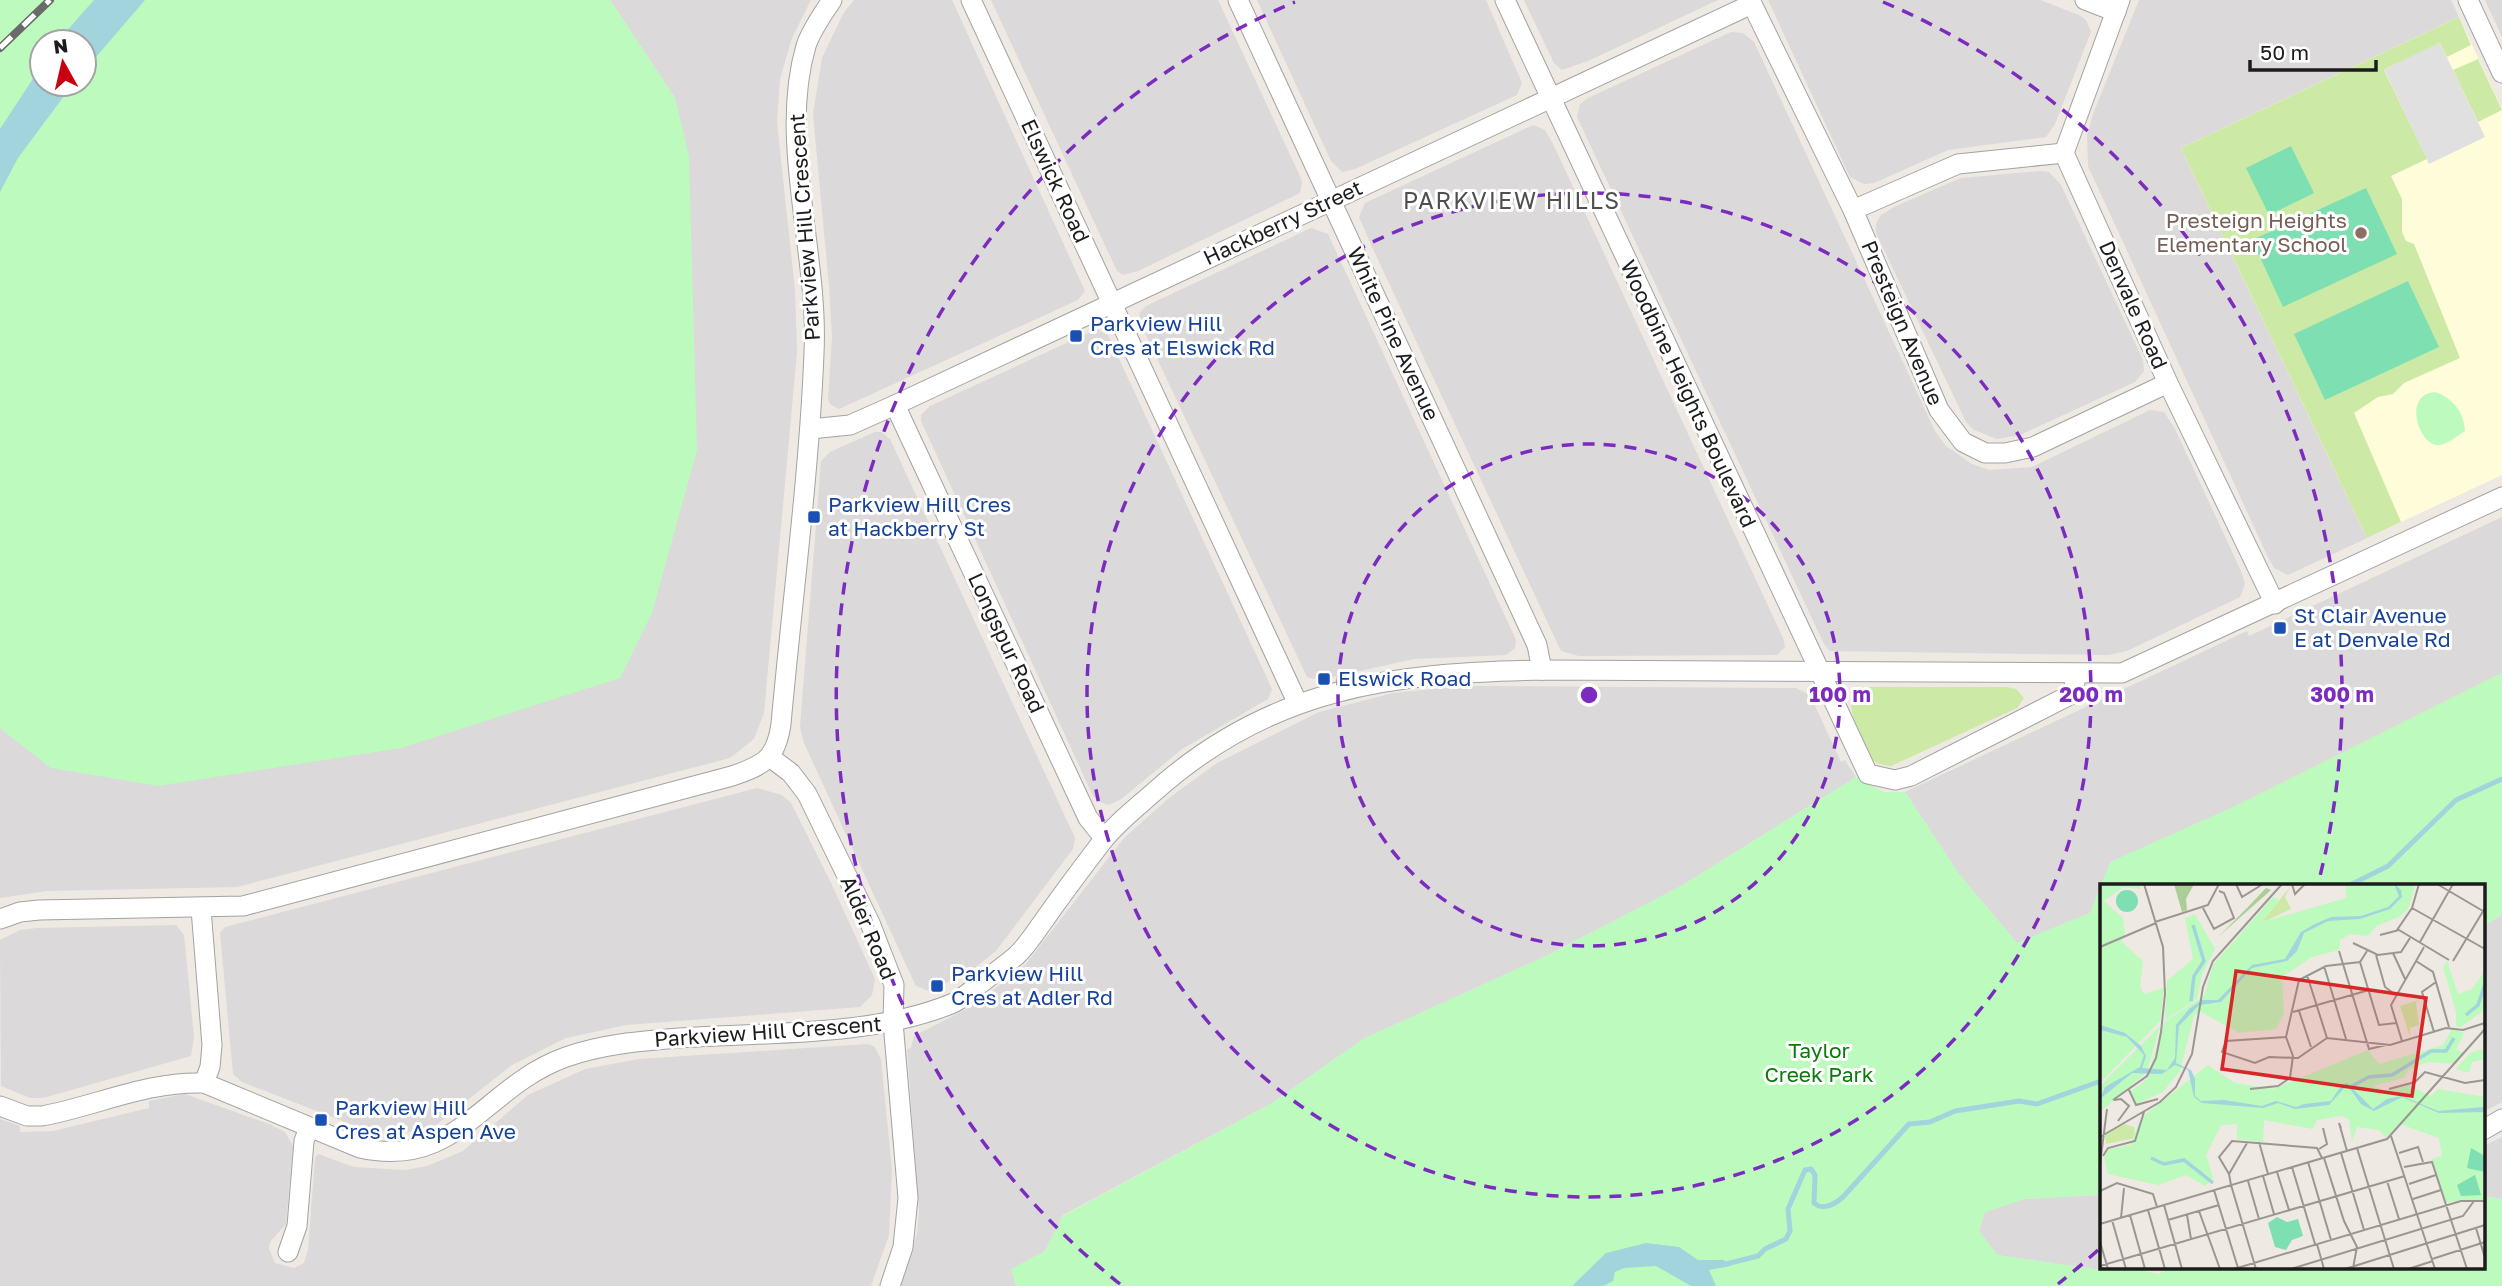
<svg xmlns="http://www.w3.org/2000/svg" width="2502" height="1286" font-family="'Golos Text',sans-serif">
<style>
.residential{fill:#dbd9d9}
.education{fill:#fffcda}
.grass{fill:#cceaa6}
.park{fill:#bdfabd;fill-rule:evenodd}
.pitch{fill:#7edfb2}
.parking{fill:#e0e0e0}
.water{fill:#a1d4dd}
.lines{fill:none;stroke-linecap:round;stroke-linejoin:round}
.stream{stroke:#a1d4dd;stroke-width:5}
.minor-casing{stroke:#a3a3a3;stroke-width:21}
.minor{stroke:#fff;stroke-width:19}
.rail-casing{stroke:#6a6a6a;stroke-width:8}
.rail{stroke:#fff;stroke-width:5;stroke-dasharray:16;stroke-linecap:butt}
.ring{fill:none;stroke:#7b2cbf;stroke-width:3.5;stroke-dasharray:12 9}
.education-dot{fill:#8d6e63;stroke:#fff;stroke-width:2.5}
.transit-dot{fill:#1a4fb4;stroke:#fff;stroke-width:2.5}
.labels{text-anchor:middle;stroke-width:6;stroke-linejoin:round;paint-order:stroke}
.street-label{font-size:21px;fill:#1c1c1c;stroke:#fff}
.education-label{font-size:21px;fill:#785e54;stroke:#fff;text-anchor:end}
.transit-label{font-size:21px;fill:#164399;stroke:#fff;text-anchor:start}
.park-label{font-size:21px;fill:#0a7b0b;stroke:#fff}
.neighbourhood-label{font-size:23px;letter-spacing:2px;fill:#4f4f4f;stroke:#fff}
.inset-river{fill:none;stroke:#a1d4dd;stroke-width:3.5}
.inset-road{fill:none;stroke:#9a9793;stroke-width:2}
.view{fill:#d62828;fill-opacity:0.15;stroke:#d62828;stroke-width:3.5}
.inset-edge{fill:none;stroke:#1c1c1c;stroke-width:3.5}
.centre{fill:#7b2cbf;stroke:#fff;stroke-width:3.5}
.ring-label{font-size:21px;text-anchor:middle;font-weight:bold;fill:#7b2cbf;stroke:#fff;stroke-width:6;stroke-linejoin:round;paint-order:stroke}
</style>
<rect width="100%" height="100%" fill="#eee9e2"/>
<g class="residential">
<polygon points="610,0 811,0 792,38 780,79 777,122 795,290 797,352 764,713 754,739 730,758 237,887 47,891 0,898 0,728 52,768 675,98"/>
<polygon points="854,0 952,0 1085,291 1078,300 839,409 830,404 828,399 832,337 829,286 813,114 822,58 843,14"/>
<polygon points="991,0 1218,0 1299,174 1302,182 1300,193 1138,271 1123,275 1117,271"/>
<polygon points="1257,0 1486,0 1522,83 1517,95 1355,169 1342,172 1331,161"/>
<polygon points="1524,0 1718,0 1588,61 1562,70 1554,63"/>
<polygon points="1768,0 2040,0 2079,15 2086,20 2091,32 2055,124 2046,137 1948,150 1874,183 1864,184 1850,177"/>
<polygon points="2139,0 2451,0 2459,17 2181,148 2367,538 2288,575 2274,568 2267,555 2088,166 2087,136 2093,114"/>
<polygon points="2485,0 2502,0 2502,37"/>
<polygon points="1731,32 1743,33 1754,42 1935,431 1946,446 1972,464 1989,470 2032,467 2150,410 2164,412 2175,429 2241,571 2245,584 2240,597 2127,651 2108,655 1830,651 1824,644 1577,117 1580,104 1588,98"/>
<polygon points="1533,125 1545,130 1554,146 1783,638 1785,647 1777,655 1579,656 1561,651 1373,249 1359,217 1365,203"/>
<polygon points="2041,171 2049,172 2061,185 2143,360 2144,371 2135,382 2020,435 1997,439 1974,430 1966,422 1876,233 1876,224 1881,215 1894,207 1961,178"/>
<polygon points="1311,228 1328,234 1516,640 1515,648 1506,655 1414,659 1319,680 1307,677 1139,320 1140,312 1146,306"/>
<polygon points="1097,329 1108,335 1272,689 1268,699 1182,749 1120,800 1108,805 1098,801 1093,796 921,421 921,415 930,406"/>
<polygon points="875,432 881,432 890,439 1075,838 1073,849 996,951 968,973 929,991 916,986 913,980 804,743 800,727 821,461 830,452"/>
<polygon points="2502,517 2502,673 2238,805 2111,862 2090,913 2017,943 1959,874 1905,792 2247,631 2249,636"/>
<polygon points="1464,686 1796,688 1810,695 1841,762 1845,760 1856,777 1681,886 1550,954 1363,1039 1272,1103 1063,1215 1045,1251 1012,1269 1016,1286 901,1286 917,1234 919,1212 907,1049 911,1048 914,1036 974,1005 1025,965 1124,838 1169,798 1217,763 1319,712 1393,693"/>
<polygon points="757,788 782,795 791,803 832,885 875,979 872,995 860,1007 626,1025 566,1038 512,1065 436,1125 405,1133 366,1130 242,1082 233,1074 220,933 225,927"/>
<polygon points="2502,914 2502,1102 2483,1112 2483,927"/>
<polygon points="176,925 184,935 194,1037 191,1056 43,1098 30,1098 1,1086 0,940 20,930 37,928"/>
<polygon points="867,1044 874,1046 881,1059 892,1170 889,1235 871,1286 0,1286 0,1119 20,1126 20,1132 53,1131 149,1108 149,1101 185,1094 271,1125 285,1132 293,1146 286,1224 270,1242 269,1249 275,1263 294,1268 304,1263 308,1250 315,1158 318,1154 354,1167 405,1170 427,1166 463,1151 528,1095 585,1069 639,1059"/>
<polygon points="2502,1137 2502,1199 2483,1196 2483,1146"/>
<polygon points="2101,1195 2101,1267 2114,1267 2094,1269 1997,1255 1979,1231 1985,1212 2024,1199"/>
</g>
<polygon class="education" points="2459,17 2502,109 2502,475 2367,538 2181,148"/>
<g class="grass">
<polygon points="2459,17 2471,45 2447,57 2440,43 2384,70 2427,159 2391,176 2402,199 2402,232 2406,241 2414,244 2460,358 2404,383 2393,394 2378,397 2354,413 2401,522 2367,538 2181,148"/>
<polygon points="2478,59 2502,110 2478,122 2453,70"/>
<path d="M1862,687H2006L2016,689L2024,698L2017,708L1891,766C1885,765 1879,765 1874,761C1863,751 1847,709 1852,695Z"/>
</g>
<g class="park">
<path d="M0,0H610L675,98L689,156L697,450L652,613L620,678L401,748L158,786L51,768L0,728ZM42,42H84V84H42Z"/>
<path d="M2435,392C2453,398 2464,412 2465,431C2458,435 2448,444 2440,445C2420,448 2401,395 2435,392Z"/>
<polygon points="2502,673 2502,914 2483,927 2483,885 2101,885 2101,1195 2024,1199 1985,1212 1979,1231 1997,1255 2094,1269 2126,1267 2158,1274 2174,1267 2483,1267 2483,1196 2502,1199 2502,1286 1016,1286 1011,1269 1045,1251 1063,1216 1272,1103 1363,1039 1550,954 1681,886 1856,777 1883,792 1905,792 1959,874 2017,943 2090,913 2110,862 2238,805"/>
</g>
<g class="pitch">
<polygon points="2291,146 2314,193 2269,215 2246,168"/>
<polygon points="2366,188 2397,254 2283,307 2252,240"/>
<polygon points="2408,281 2439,347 2325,400 2294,334"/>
</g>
<polygon class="parking" points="2440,43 2485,137 2429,164 2384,69"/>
<g class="water">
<polygon points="94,0 145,0 84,71 84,42 57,42"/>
<polygon points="42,65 42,84 73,84 18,158 0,192 0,129"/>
<polygon points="1646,1243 1679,1247 1698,1260 1724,1260 1730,1266 1709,1270 1716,1286 1691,1286 1656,1266 1624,1268 1615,1272 1613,1281 1603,1286 1572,1286 1606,1253"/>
</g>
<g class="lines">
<g class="stream">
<polyline points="2350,885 2388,866 2456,800 2502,779"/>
<path d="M1722,1265L1758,1256L1765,1249L1786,1239L1790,1231L1788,1209L1805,1170L1811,1169L1815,1175L1814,1203C1823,1211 1835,1204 1843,1197L1909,1124L1930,1122L1955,1111L2019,1101L2037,1104L2101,1081"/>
</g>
<defs>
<g id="minor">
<polyline points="971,0 1298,704"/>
<polyline points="1238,0 1537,645 1542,670"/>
<polyline points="1505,0 1868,774 1895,780 1911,776 2072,694 2077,674"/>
<polyline points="1750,0 1853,210 1939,410 1963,442 1985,453 2005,453 2033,447 2168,383"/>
<polyline points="2085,0 2116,12"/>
<polyline points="2120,0 2064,153 2168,383 2275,604"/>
<polyline points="2468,0 2502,73"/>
<polyline points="1853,210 1958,164 2064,153"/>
<polyline points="895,405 1088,818 1104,838"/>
<polyline points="810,429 850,425 895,405 1752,4"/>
<polyline points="771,758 791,773 807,794 870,923 894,985 893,1022 908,1198 903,1247 890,1286"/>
<polyline points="201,909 212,1045 210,1067 204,1083"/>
<path d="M0,919L20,912L39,910L243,906L732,776C764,765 776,759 781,724C792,601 809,477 814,353C819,254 778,141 806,46C811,30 823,14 832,0"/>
<path d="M0,1106L27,1116H42C96,1106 148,1081 204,1083L360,1148C458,1170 484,1086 566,1057C603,1044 641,1041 679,1038C767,1032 869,1037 951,1004C961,1000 970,991 979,985C991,975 1004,966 1016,956C1027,946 1036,931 1045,919C1063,893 1082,868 1101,843C1115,824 1136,808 1154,792C1271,687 1391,673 1542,670L2122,673L2502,497"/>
<polyline points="2483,1130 2502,1119"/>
<polyline points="288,1252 297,1226 304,1141 309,1128"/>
</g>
</defs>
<use href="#minor" class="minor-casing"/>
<use href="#minor" class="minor"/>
<defs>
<polyline id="rail" points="0,48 50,0"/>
</defs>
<use href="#rail" class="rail-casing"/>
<use href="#rail" class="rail"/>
</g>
<g class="ring">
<circle cx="1589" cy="695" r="251"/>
<circle cx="1589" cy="695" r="502"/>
<path d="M2098 1250A753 753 0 0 1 2058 1284M1120 1284A753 753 0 0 1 1295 2M1883 2A753 753 0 0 1 2318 884"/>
</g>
<circle class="education-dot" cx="2361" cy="233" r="7"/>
<g class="transit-dot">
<rect x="1069" y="329" width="14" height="14" rx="3.5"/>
<rect x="807" y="510" width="14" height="14" rx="3.5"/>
<rect x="2273" y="621" width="14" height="14" rx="3.5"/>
<rect x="1317" y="672" width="14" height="14" rx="3.5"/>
<rect x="930" y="979" width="14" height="14" rx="3.5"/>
<rect x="314" y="1113" width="14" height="14" rx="3.5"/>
</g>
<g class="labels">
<g class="street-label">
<text transform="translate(1055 181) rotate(65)" y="7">Elswick Road</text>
<text transform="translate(1283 223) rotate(-25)" y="7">Hackberry Street</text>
<text transform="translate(805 227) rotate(-94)" y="7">Parkview Hill Crescent</text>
<text transform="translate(2133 305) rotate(66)" y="7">Denvale Road</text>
<text transform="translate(1902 323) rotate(67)" y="7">Presteign Avenue</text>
<text transform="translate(1393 334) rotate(65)" y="7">White Pine Avenue</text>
<text transform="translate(1688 394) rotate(65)" y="7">Woodbine Heights Boulevard</text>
<text transform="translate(1006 643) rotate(65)" y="7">Longspur Road</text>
<text transform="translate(868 928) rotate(67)" y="7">Alder Road</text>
<text transform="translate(768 1032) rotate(-4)" y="7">Parkview Hill Crescent</text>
</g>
<g class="education-label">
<text x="2347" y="228">Presteign Heights<tspan x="2347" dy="24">Elementary School</tspan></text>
</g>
<g class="transit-label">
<text x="1090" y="331">Parkview Hill<tspan x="1090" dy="24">Cres at Elswick Rd</tspan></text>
<text x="828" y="512">Parkview Hill Cres<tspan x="828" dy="24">at Hackberry St</tspan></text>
<text x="2294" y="623">St Clair Avenue<tspan x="2294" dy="24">E at Denvale Rd</tspan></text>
<text x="1338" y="686">Elswick Road</text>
<text x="951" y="981">Parkview Hill<tspan x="951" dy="24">Cres at Adler Rd</tspan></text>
<text x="335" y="1115">Parkview Hill<tspan x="335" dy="24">Cres at Aspen Ave</tspan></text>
</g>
<g class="park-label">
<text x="1819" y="1058">Taylor<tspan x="1819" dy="24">Creek Park</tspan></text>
</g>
<g class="neighbourhood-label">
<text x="1512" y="209">PARKVIEW HILLS</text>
</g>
</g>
<g transform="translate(2100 884)">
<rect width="385" height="385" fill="#eee9e2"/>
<path d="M190,3L185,13L191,25L161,39ZM322,115L316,118L319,141L310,144V153L300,122ZM24,240L34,243L35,254L6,260L5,251Z" fill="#cceaa6"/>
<path d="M74,0H94L86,15L87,26L82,28ZM166,4L171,6L118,53L148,23Z" fill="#abce96"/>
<path d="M0,0H39L41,5L23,3L4,17L23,34L25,51L21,57L43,77L40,103L44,110L64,104L60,137L0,199ZM246,0L315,2L308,25L299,33L276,42L268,52L250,50L240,56L239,66L212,73L182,93L184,129L176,145L139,149L101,128L94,131L80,187L63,208L36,220L30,208L47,195L64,138L104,112L113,81L173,13L179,16L162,38L246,14ZM95,30L115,65L102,90L97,115L65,136L67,97L93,75L85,34ZM347,77L358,110L372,105L385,87L384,126L361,143L356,142V128L343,83ZM60,142L47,188L0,228V202ZM352,145L364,149L356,166L364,169L356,180L327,178L308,186L304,194L273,202L286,207L309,201L331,212L338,205L385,213V316L346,318L332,275L342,272L339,254L300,240L286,253L279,246L257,243L252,257L249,235L241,232L217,236L213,245L164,236L163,258L137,255V240L121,241L106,271L113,294L105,302L86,291L58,301L8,290L4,274L9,265L30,261L41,234L108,181L135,199L173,205L268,166L279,180L343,161ZM382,165L385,175L372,178L369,189L356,185L370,169Z" fill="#bdfabd"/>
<path d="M16 17a11 11 0 1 1 22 0a11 11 0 1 1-22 0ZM371,264L385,272V288L367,284ZM375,291L381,311L361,312L357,301ZM177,333L187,338L198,335L203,352L192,356L186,366L175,363L168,339Z" fill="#7edfb2"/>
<path d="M294,0L301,6L302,13L290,25L260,35L228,37L204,49L197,67L187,77L152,84L121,118L99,121L79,142L76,179L91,186L95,195V212L101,217L124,216L162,222L176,217L196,223L204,220L231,217L241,202L247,199L273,225L287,215L302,212L338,227L383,223L385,228L339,229L302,213L274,227L261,220L247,201L229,221L195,225L178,219L163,224L102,219L94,213L88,186L75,181L62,190L32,189L0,215L5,203L40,183L44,171L27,153L1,146L0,141L25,149L41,162L46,172L42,184L67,186L75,174L76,141L89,125L102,116H118L152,81L185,75L201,48L213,41L231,33L261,32L288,23L299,12Z" fill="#a1d4dd"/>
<path class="inset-river" d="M91,117L94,92L104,77L93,41M366,131L378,121L385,100M252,202L269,193L292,191L331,167H346L354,154M51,274L64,280L84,276L113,299"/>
<path class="inset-road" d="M136,0L142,13L163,0M192,0L195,10L205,0M337,0L383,27M103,24L114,45L134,34L124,9L119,7M312,24L385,65M55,38L108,21L119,0M297,46L312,24L319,0M280,51L299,46L349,76M320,58L353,0M253,59L278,71L301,68L310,54M0,63L56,39M239,67L269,165L286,161M293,69L305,95M276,71L285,103L296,111M316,77L333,88L349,143M353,77L385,24M260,78L279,141L296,139M224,82L246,155M207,91L227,154M199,127L211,163M193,128L269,106M334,148L322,108L336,98M186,153L126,157L122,168L155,179L169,173L198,174L227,154L290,161L346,144L363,146L385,139M186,153L199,96L226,82L260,78L267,67M302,157L291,121L324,63M150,205L178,202L190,194L193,172L186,153M289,205L315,198L325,188L365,199L385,196M29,206L36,221L58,215M13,216L47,192L56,174L61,148L65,110L63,63L44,0M14,216L21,215L29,222L18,237M241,244L239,239L247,267M291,252L335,385M0,253L60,218L76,203L92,170L103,103L113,77L182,0M159,258L168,290M257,264L294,385M219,265L227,260L223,244M241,269L264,346M299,269L318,263L323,278M3,272L8,264L35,257L44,228M224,274L244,337L257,363L253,384M208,278L231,356M0,280L7,225M192,283L215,360M304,283L332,278L367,385M177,288L189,326M129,290L119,273L132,257L217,264L222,274M163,292L174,330M148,297L159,335M287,297L299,335M309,300L336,291M131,301L129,290L147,259M131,301L156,385M114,306L138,384M0,307L17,299L53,310L57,323M313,315L341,306M64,321L82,385M48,326L65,385M99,327L120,385M30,331L45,385M87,331L91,355M21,334L24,304M12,336L26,385M68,336L119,321M0,340L287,255L385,145M376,344L385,374M0,358L8,385M217,360L224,385M332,375L385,358M0,382L305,292M134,385L361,317H385M191,385L363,332L374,317M245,385L385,341M308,385L333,377"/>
<path class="view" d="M136,87L326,114L312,212L122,185Z"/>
<rect width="385" height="385" class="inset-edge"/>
</g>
<circle cx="1589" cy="695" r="10" class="centre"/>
<g class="ring-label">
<text x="1840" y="702">100 m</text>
<text x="2091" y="702">200 m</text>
<text x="2342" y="702">300 m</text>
</g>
<g transform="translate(63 63) rotate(352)"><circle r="33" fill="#ffffff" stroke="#a4a4a4" stroke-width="2"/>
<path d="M0-5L12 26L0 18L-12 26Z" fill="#c9000f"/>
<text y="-10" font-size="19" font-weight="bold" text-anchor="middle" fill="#1c1c1c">N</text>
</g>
<path d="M2250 60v10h126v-10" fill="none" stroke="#1c1c1c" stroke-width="3.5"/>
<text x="2260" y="60" font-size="21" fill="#1c1c1c" stroke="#ffffff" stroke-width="5" paint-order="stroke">50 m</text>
</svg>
